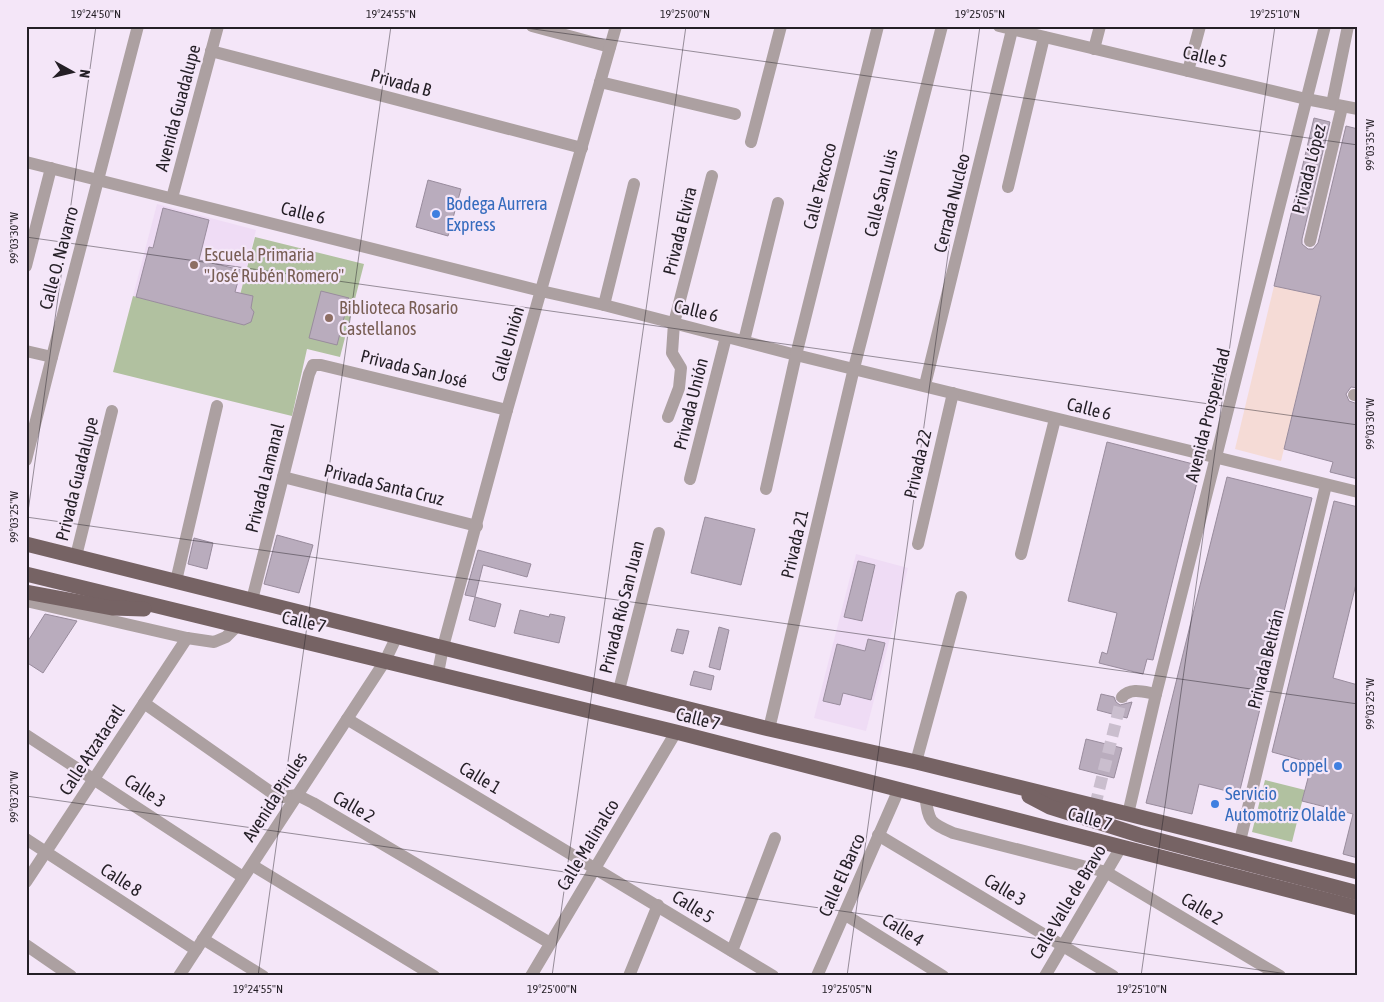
<svg xmlns="http://www.w3.org/2000/svg" width="1384" height="1002" font-family="'Asap Condensed',sans-serif">
<style>
.built{fill:#efdcf5}
.industrial{fill:#f5dbd6}
.green{fill:#b1c1a0}
.building{fill:#b9acbd;stroke:#998c9d}
.lines{fill:none;stroke-linecap:round;stroke-linejoin:round}
.minor-tunnel{stroke:#cabece;stroke-width:12;stroke-dasharray:12 6;stroke-linecap:butt}
.minor{stroke:#aca0a1;stroke-width:12}
.major{stroke:#766364;stroke-width:15}
.ticks{fill:none;stroke:#241f26;stroke-width:1;stroke-opacity:0.45}
.shop-dot{fill:#3f7fe0;stroke:#f4e6f8;stroke-width:2}
.education-dot{fill:#8d6e63;stroke:#f4e6f8;stroke-width:2}
.labels{text-anchor:middle;stroke-width:4.5;stroke-linejoin:round;paint-order:stroke}
.street-label{font-size:18px;fill:#241f26;stroke:#f4e6f8}
.shop-label{font-size:18px;fill:#366cbe;stroke:#f4e6f8;text-anchor:start}
.education-label{font-size:18px;fill:#785e54;stroke:#f4e6f8;text-anchor:start}
.neatline{fill:none;stroke:#241f26;stroke-width:2}
.ticks-label{font-size:12px;text-anchor:middle;fill:#241f26}
</style>
<rect width="100%" height="100%" fill="#f4e6f8"/>
<g class="built">
<polygon points="157,204 256,230 233,322 133,296"/>
<polygon points="856,554 908,568 866,731 814,718"/>
</g>
<polygon class="industrial" points="1274,286 1321,296 1281,461 1235,449"/>
<g class="green">
<polygon points="255,237 364,264 340,357 307,349 292,416 113,372 133,296 233,322"/>
<polygon points="1265,780 1305,790 1292,842 1252,832"/>
</g>
<g class="building">
<polygon points="1314,118 1330,122 1302,239 1302,244 1308,249 1313,249 1318,243 1346,126 1358,129 1358,388 1351,387 1346,394 1349,401 1358,404 1358,479 1330,472 1333,462 1284,449 1321,296 1274,286"/>
<polygon points="428,180 461,189 448,236 416,227"/>
<polygon points="163,208 209,220 199,260 241,270 235,292 253,296 251,308 254,312 251,322 244,325 136,297 149,247 153,248"/>
<polygon points="321,291 349,298 337,345 309,338"/>
<polygon points="1107,442 1201,466 1153,660 1147,659 1143,674 1099,663 1102,652 1107,654 1117,613 1068,601"/>
<polygon points="1227,477 1312,498 1239,794 1199,784 1192,814 1146,803"/>
<polygon points="1334,501 1358,507 1358,576 1333,678 1358,685 1358,858 1343,854 1353,814 1302,801 1312,763 1272,752"/>
<polygon points="705,517 755,529 741,585 691,573"/>
<polygon points="277,535 313,545 299,593 264,584"/>
<polygon points="194,538 213,543 207,569 188,564"/>
<polygon points="478,550 531,564 527,577 483,565 475,597 465,595"/>
<polygon points="858,561 875,565 862,621 844,617"/>
<polygon points="475,597 501,604 495,627 469,620"/>
<polygon points="520,610 549,617 550,614 565,617 559,643 514,633"/>
<polygon points="45,614 77,621 43,673 26,662 26,644"/>
<polygon points="719,627 729,630 720,670 709,667"/>
<polygon points="677,629 689,631 683,654 671,651"/>
<polygon points="868,639 885,643 871,700 843,693 840,705 823,701 837,644 865,651"/>
<polygon points="694,671 714,676 711,690 690,685"/>
<polygon points="1101,694 1114,697 1116,702 1120,705 1132,702 1127,718 1097,710"/>
<polygon points="1086,739 1122,748 1114,778 1079,769"/>
</g>
<g class="lines">
<polyline class="minor-tunnel" points="1095,806 1122,697"/>
<g class="minor">
<polyline points="532,26 610,47"/>
<polyline points="999,26 1306,99 1358,109"/>
<polyline points="1094,49 1100,26"/>
<polyline points="211,51 582,148"/>
<polyline points="1188,71 1200,26"/>
<polyline points="600,82 735,114"/>
<polyline points="1332,104 1348,26"/>
<polyline points="751,142 781,26"/>
<polyline points="26,162 541,291 604,305 796,355 1358,492"/>
<polyline points="1008,187 1044,37"/>
<polyline points="172,198 218,26"/>
<polyline points="1310,241 1342,107"/>
<polyline points="26,266 51,168"/>
<polyline points="604,305 634,184"/>
<polyline points="744,341 778,203"/>
<polyline points="26,351 52,357"/>
<polyline points="925,385 1012,30"/>
<polyline points="1354,395 1358,396"/>
<polyline points="668,417 679,388 681,368 672,353 674,323 712,176"/>
<polyline points="26,460 52,357 138,26"/>
<polyline points="283,477 477,526"/>
<polyline points="690,479 726,337"/>
<polyline points="766,489 796,355 878,26"/>
<polyline points="918,544 953,393"/>
<polyline points="1021,554 1055,419"/>
<polyline points="76,556 112,411"/>
<polyline points="176,581 217,406"/>
<polyline points="252,600 309,374 313,365 321,365 507,410"/>
<polyline points="26,601 187,638 214,642 226,637 237,626"/>
<polyline points="438,673 443,647 507,410 616,26"/>
<polyline points="619,690 659,533"/>
<path d="M1122,697C1131,687 1144,692 1156,694"/>
<polyline points="144,703 275,795 283,797 297,795 313,803 550,943"/>
<polyline points="347,719 773,976"/>
<polyline points="769,729 854,368 942,26"/>
<polyline points="26,735 243,877"/>
<polyline points="916,762 961,597"/>
<path d="M925,795C929,821 928,822 953,833L1106,872L1280,976"/>
<polyline points="1128,814 1156,694 1325,26"/>
<polyline points="878,835 1113,976"/>
<polyline points="26,839 196,950"/>
<polyline points="1240,841 1326,485"/>
<polyline points="252,865 434,976"/>
<polyline points="26,882 187,638"/>
<polyline points="844,914 943,976"/>
<polyline points="203,939 263,976"/>
<polyline points="26,945 71,976"/>
<polyline points="732,951 775,838"/>
<polyline points="179,976 385,661 397,636"/>
<polyline points="531,976 676,732"/>
<polyline points="629,976 658,905"/>
<polyline points="817,976 899,789"/>
<polyline points="1045,976 1121,847"/>
</g>
<g class="major">
<polyline points="26,544 769,729 916,762 1128,814 1358,872"/>
<polyline points="26,574 676,732 1358,908"/>
<polyline points="26,592 112,608 144,609"/>
<polyline points="1029,796 1050,807 1139,835 1358,893"/>
</g>
</g>
<path class="ticks" d="M512,26L1358,145M26,237L1358,425M26,517L1358,704M26,526L96,26M26,796L1302,976M258,976L391,26M552,976L686,26M847,976L980,26M1141,976L1275,26"/>
<g class="shop-dot">
<circle cx="436" cy="214" r="5"/>
<circle cx="1338" cy="766" r="5"/>
<circle cx="1215" cy="804" r="5"/>
</g>
<g class="education-dot">
<circle cx="194" cy="265" r="5"/>
<circle cx="329" cy="318" r="5"/>
</g>
<g class="labels">
<g class="street-label">
<text transform="translate(1205 57) rotate(13)" y="6">Calle 5</text>
<text transform="translate(401 83) rotate(15)" y="6">Privada B</text>
<text transform="translate(178 108) rotate(-75)" y="6">Avenida Guadalupe</text>
<text transform="translate(1309 169) rotate(-76)" y="6">Privada López</text>
<text transform="translate(820 186) rotate(-76)" y="6">Calle Texcoco</text>
<text transform="translate(881 193) rotate(-76)" y="6">Calle San Luis</text>
<text transform="translate(952 203) rotate(-76)" y="6">Cerrada Nucleo</text>
<text transform="translate(303 213) rotate(14)" y="6">Calle 6</text>
<text transform="translate(680 231) rotate(-76)" y="6">Privada Elvira</text>
<text transform="translate(59 258) rotate(-75)" y="6">Calle O. Navarro</text>
<text transform="translate(696 311) rotate(14)" y="6">Calle 6</text>
<text transform="translate(508 344) rotate(-74)" y="6">Calle Unión</text>
<text transform="translate(414 369) rotate(14)" y="6">Privada San José</text>
<text transform="translate(691 404) rotate(-76)" y="6">Privada Unión</text>
<text transform="translate(1089 409) rotate(14)" y="6">Calle 6</text>
<text transform="translate(1208 415) rotate(-76)" y="6">Avenida Prosperidad</text>
<text transform="translate(918 464) rotate(-77)" y="6">Privada 22</text>
<text transform="translate(265 478) rotate(-76)" y="6">Privada Lamanal</text>
<text transform="translate(77 479) rotate(-76)" y="6">Privada Guadalupe</text>
<text transform="translate(384 485) rotate(14)" y="6">Privada Santa Cruz</text>
<text transform="translate(795 544) rotate(-77)" y="6">Privada 21</text>
<text transform="translate(622 607) rotate(-76)" y="6">Privada Río San Juan</text>
<text transform="translate(304 622) rotate(13)" y="6">Calle 7</text>
<text transform="translate(1266 659) rotate(-76)" y="6">Privada Beltrán</text>
<text transform="translate(698 719) rotate(14)" y="6">Calle 7</text>
<text transform="translate(92 750) rotate(-57)" y="6">Calle Atzatacatl</text>
<text transform="translate(480 778) rotate(31)" y="6">Calle 1</text>
<text transform="translate(145 791) rotate(33)" y="6">Calle 3</text>
<text transform="translate(275 797) rotate(-57)" y="6">Avenida Pirules</text>
<text transform="translate(354 807) rotate(30)" y="6">Calle 2</text>
<text transform="translate(1090 819) rotate(15)" y="6">Calle 7</text>
<text transform="translate(588 845) rotate(-59)" y="6">Calle Malinalco</text>
<text transform="translate(842 875) rotate(-66)" y="6">Calle El Barco</text>
<text transform="translate(121 880) rotate(33)" y="6">Calle 8</text>
<text transform="translate(1005 890) rotate(31)" y="6">Calle 3</text>
<text transform="translate(1068 902) rotate(-59)" y="6">Calle Valle de Bravo</text>
<text transform="translate(693 907) rotate(32)" y="6">Calle 5</text>
<text transform="translate(1202 909) rotate(31)" y="6">Calle 2</text>
<text transform="translate(903 930) rotate(32)" y="6">Calle 4</text>
</g>
<g class="shop-label">
<text x="446" y="210">Bodega Aurrera<tspan x="446" dy="21">Express</tspan></text>
<text x="1328" y="772" text-anchor="end">Coppel</text>
<text x="1225" y="800">Servicio<tspan x="1225" dy="21">Automotriz Olalde</tspan></text>
</g>
<g class="education-label">
<text x="204" y="261">Escuela Primaria<tspan x="204" dy="21">"José Rubén Romero"</tspan></text>
<text x="339" y="314">Biblioteca Rosario<tspan x="339" dy="21">Castellanos</tspan></text>
</g>
</g>
<rect width="1384" height="1002" fill="none" stroke="#f4e6f8" stroke-width="55"/>
<g transform="translate(72 72) rotate(98)" stroke="#f4e6f8" stroke-width="4" paint-order="stroke">
<path d="M0-4L9 19L0 12L-9 19Z" fill="#241f26"/>
<text y="-8" font-size="14" font-weight="bold" text-anchor="middle" fill="#241f26">N</text>
</g>
<rect x="28" y="28" width="1328" height="946" class="neatline"/>
<g class="ticks-label">
<text x="96" y="18">19°24'50"N</text>
<text x="391" y="18">19°24'55"N</text>
<text x="685" y="18">19°25'00"N</text>
<text x="980" y="18">19°25'05"N</text>
<text x="1275" y="18">19°25'10"N</text>
<text transform="translate(1370 145) rotate(-90)" y="4">99°03'35"W</text>
<text transform="translate(14 238) rotate(-90)" y="4">99°03'30"W</text>
<text transform="translate(1370 424) rotate(-90)" y="4">99°03'30"W</text>
<text transform="translate(14 517) rotate(-90)" y="4">99°03'25"W</text>
<text transform="translate(1370 704) rotate(-90)" y="4">99°03'25"W</text>
<text transform="translate(14 797) rotate(-90)" y="4">99°03'20"W</text>
<text x="258" y="993">19°24'55"N</text>
<text x="552" y="993">19°25'00"N</text>
<text x="847" y="993">19°25'05"N</text>
<text x="1142" y="993">19°25'10"N</text>
</g>
</svg>
